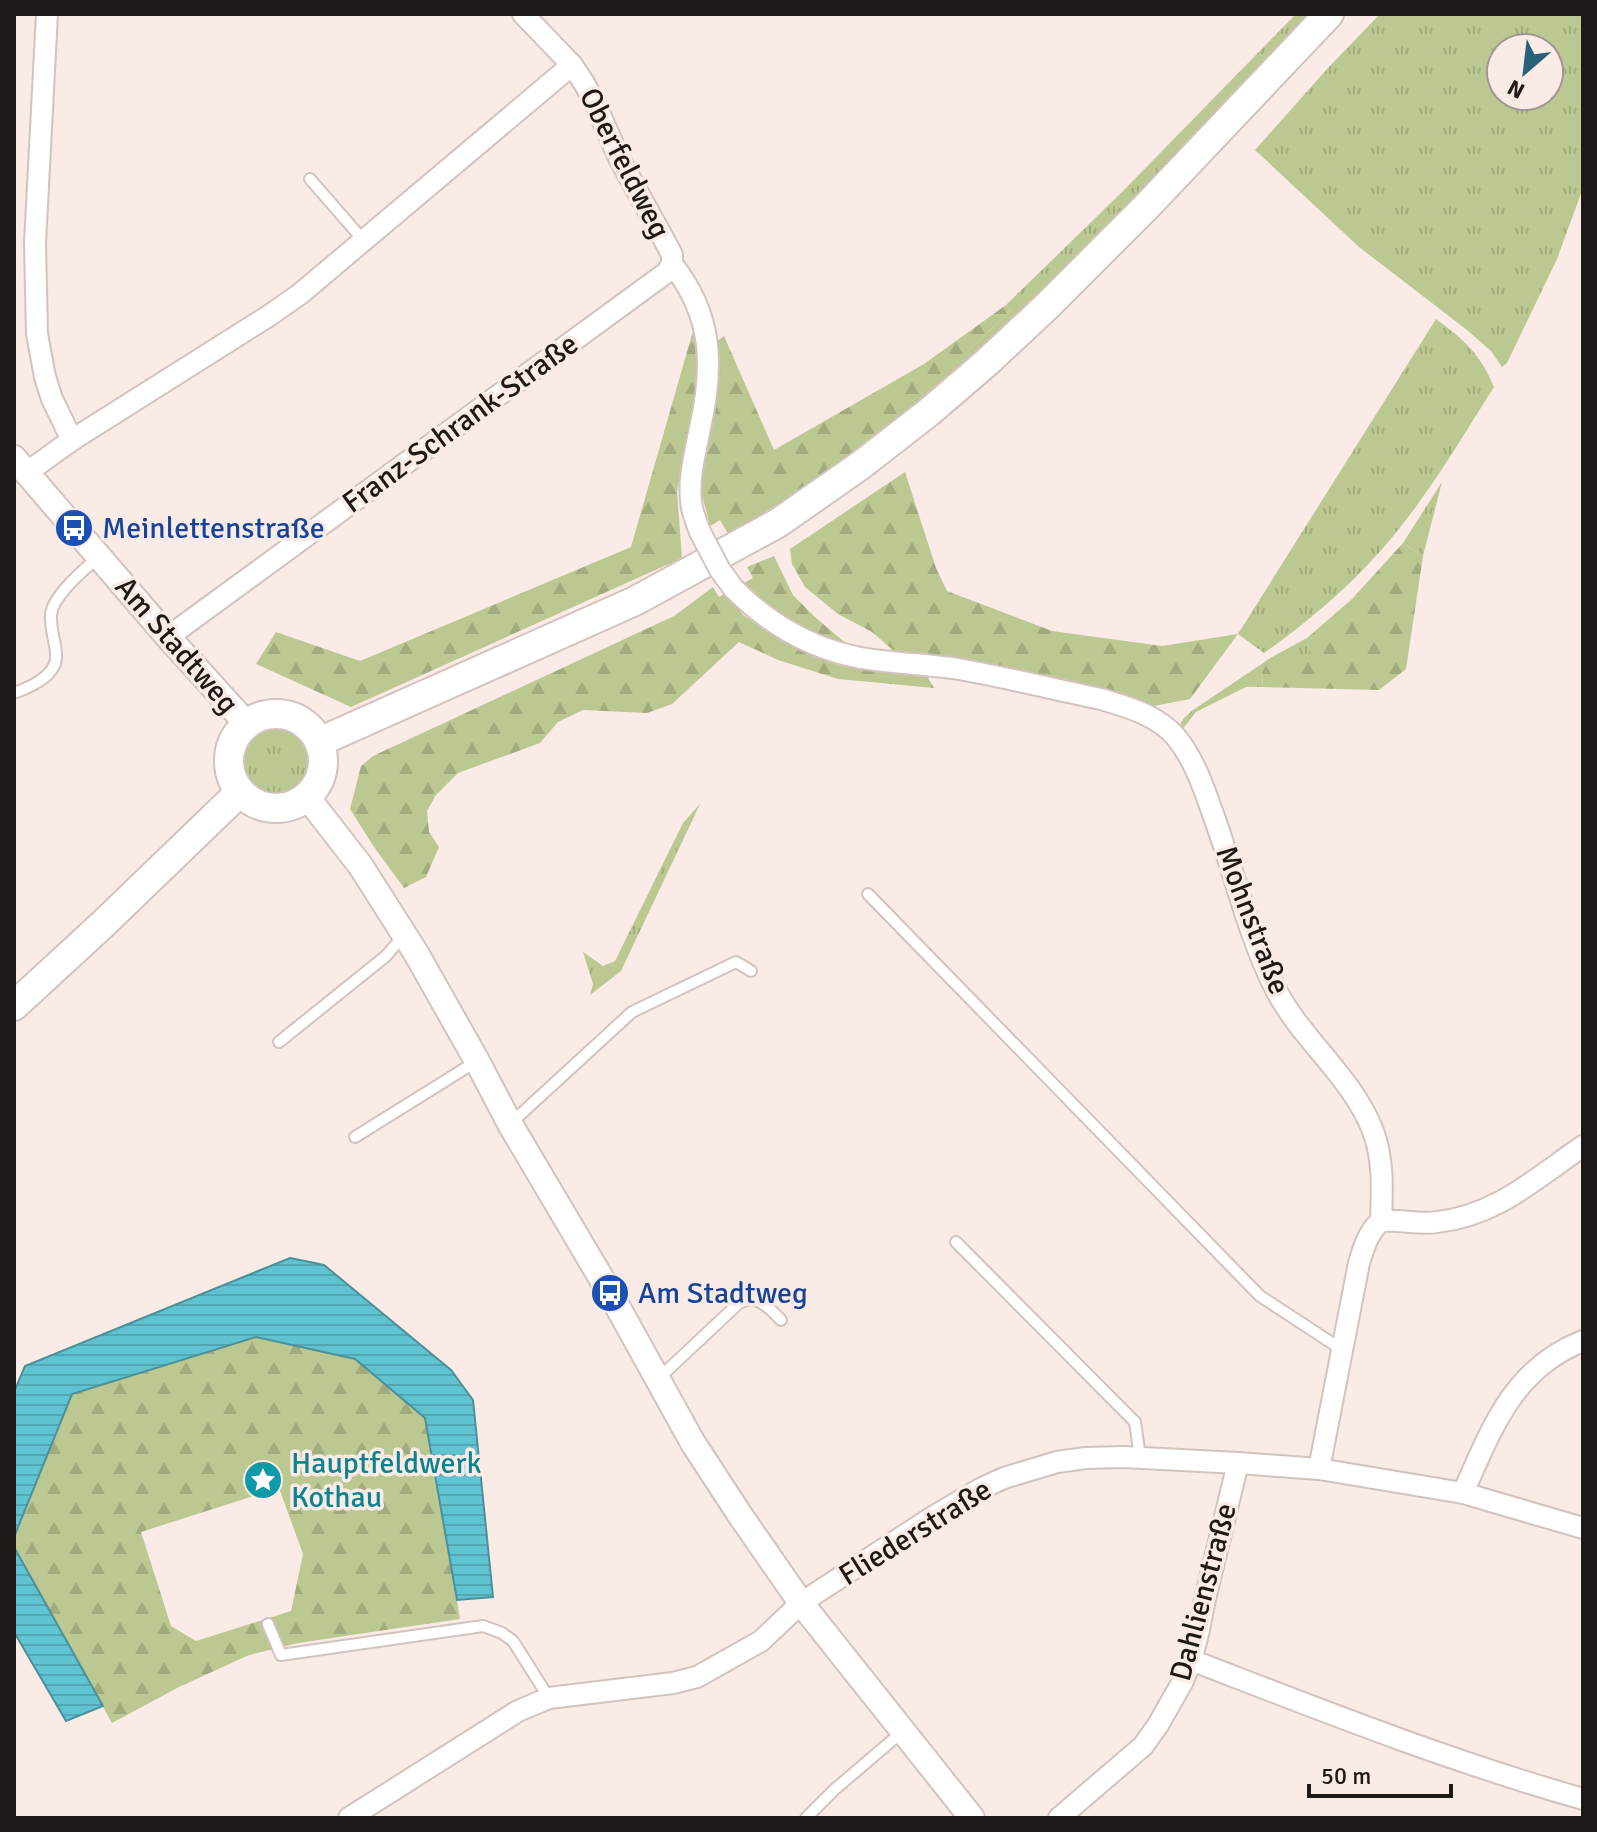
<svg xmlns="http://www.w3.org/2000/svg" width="1597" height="1832" font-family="Signika,sans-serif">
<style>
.grass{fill:url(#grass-tufts);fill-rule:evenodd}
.forest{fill:url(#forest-firs);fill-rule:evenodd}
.water{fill:url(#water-rules);stroke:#4c9099;stroke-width:2}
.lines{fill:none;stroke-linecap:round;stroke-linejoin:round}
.service-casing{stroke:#d2c3be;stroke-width:14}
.minor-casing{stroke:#d2c3be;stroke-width:24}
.tertiary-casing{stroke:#d2c3be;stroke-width:28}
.secondary-casing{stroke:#d2c3be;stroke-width:32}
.service{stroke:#fff;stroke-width:10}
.minor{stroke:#fff;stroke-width:20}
.tertiary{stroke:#fff;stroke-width:24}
.secondary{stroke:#fff;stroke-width:28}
.minor-bridge-casing{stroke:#d2c3be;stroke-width:24;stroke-linecap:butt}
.minor-bridge{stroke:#fff;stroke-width:20}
.labels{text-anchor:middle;stroke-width:7;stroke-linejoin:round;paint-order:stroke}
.street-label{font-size:30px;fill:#1e1917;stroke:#faebe6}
.transit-label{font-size:30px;fill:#164399;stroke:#faebe6;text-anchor:start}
.culture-label{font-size:30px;fill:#0d838f;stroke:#faebe6;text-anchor:start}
</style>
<defs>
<pattern id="grass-tufts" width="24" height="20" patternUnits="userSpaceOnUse" patternTransform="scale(2)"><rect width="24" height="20" fill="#bcc892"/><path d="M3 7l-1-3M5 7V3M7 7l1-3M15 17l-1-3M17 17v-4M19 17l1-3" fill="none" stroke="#a1ab7d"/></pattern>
<pattern id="forest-firs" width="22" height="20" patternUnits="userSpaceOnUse" patternTransform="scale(2)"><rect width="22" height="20" fill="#bcc892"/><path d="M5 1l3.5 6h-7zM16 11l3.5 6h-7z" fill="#a1ab7d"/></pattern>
<pattern id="water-rules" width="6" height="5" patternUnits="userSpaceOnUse" patternTransform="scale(2)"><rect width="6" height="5" fill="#5fc3d1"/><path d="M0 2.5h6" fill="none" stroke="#52a7b3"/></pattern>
</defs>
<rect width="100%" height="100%" fill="#faebe6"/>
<g class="grass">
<polygon points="1296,14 1312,14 1150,185 964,371 865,443 933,383 1011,311 1006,305 1122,192"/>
<path d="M1380,14H1583V188L1557,259L1507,363L1502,367L1491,351L1467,330L1359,247L1255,150L1327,69ZM1549,48V96H1501V48Z"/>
<path d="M1436,319C1465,341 1479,352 1494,387C1459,442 1426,499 1383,548C1348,588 1308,622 1264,653L1238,634Z"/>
<polygon points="1442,482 1423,556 1403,543"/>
<polygon points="1307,638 1313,658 1262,672 1263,687 1246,687 1196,712 1181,731 1179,727 1183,719 1193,710 1272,657"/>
<circle cx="277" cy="760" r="38"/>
<polygon points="700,804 621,971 590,995 593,984 583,952 603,966 615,961 683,823"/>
</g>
<g class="forest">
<path d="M1006,305L1011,311C963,355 916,401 865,442C822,477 776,507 728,534L720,520L710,526L700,487L715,343L724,336L774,450L924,364Z"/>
<polygon points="695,324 697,399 677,491 682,558 351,707 256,664 276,632 360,661 631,547"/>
<polygon points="905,472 936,568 947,591 1052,631 1162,646 1238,634 1190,699 1154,706 985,668 902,658 872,632 838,614 805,587 792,564 790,549"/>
<polygon points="1403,543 1423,556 1406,669 1379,690 1263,687 1262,672 1272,657 1312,658 1307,638 1352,599"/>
<polygon points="774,556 793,595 816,618 848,645 823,639 774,612 744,583 753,578 747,567"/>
<polygon points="713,587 719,597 727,593 743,615 773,635 800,650 842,666 927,676 934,688 838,679 778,660 739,642 672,704 647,713 583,710 558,722 540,743 458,773 436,795 427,811 429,832 439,847 426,877 404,888 374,847 350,809 361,766 373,756 674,616"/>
<path d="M257,1336L355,1359L426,1417L460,1619L298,1643L249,1655L179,1687L112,1723L14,1548V1538L72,1394ZM279,1488L303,1554L291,1611L196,1641L171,1626L141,1532Z"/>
</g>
<g class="water">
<polygon points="290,1258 324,1265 451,1370 473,1400 493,1597 457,1600 425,1418 355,1359 256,1337 72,1394 14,1537 14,1392 25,1366"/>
<polygon points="14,1547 103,1706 66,1721 14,1632"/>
</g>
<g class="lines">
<defs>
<g id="service">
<polyline points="310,179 364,241"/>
<path d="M14,693C31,687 59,675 56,653C55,641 50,627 51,615C52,596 84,570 98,557"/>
<polyline points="868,894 1260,1296 1341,1349"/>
<polyline points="279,1042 386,956 403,936"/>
<polyline points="511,1123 632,1012 736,962 751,971"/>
<polyline points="355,1137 477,1061"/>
<polyline points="956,1242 1135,1422 1140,1457"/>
<path d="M658,1379L739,1303C757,1293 768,1307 781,1320"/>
<polyline points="268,1624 281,1655 483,1626 502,1633 513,1641 549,1698"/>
<polyline points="806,1818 834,1790 902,1732"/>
</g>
<g id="minor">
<polyline points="47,14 35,243 37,334 45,377 52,399 72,440"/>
<polyline points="523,14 572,65 584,83 594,101 620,160 668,247 672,255 672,264"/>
<path d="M672,264C713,315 714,366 700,428C695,454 687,482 692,508C694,516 697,524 700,532"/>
<polyline points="26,473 72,440 270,315 300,294 572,65"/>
<path d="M734,589C769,624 811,649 861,658C891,663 921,664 952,668C1002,676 1052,689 1101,699C1128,707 1157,715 1176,737C1194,759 1204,788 1213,814C1234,871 1247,931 1274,986C1300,1039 1352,1076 1373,1131C1384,1160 1382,1191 1381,1221C1368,1232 1364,1247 1359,1263L1319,1469"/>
<polyline points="168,637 659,278 667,272 672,264"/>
<path d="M1381,1221C1399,1219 1418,1225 1437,1222C1496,1216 1536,1178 1583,1146"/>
<path d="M1463,1493C1491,1430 1513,1368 1583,1341"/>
<path d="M1191,1660C1321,1710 1449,1761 1583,1799"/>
<polyline points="349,1818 518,1711 549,1698 673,1683 697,1677 761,1641 801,1603 931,1518 980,1489 1004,1478 1057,1462 1086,1458 1124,1457 1238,1463 1319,1469 1463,1493 1583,1528"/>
<polyline points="1059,1818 1143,1746 1158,1725 1183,1681 1191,1660 1198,1634 1205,1599 1238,1463"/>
</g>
<g id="tertiary">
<polyline points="14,458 168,637 246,723"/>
<polyline points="307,797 360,865 416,953 477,1061 510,1124 610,1293 693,1443 740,1515 801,1603 972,1818"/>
</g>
<g id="secondary">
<circle cx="276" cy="761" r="47"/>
<polyline points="319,742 635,601 778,523 861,465 929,412 986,363 1045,308 1148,205 1329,14"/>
<polyline points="14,1006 102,925 240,792"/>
</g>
</defs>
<use href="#service" class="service-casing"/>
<use href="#minor" class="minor-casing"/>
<use href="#tertiary" class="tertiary-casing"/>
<use href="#secondary" class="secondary-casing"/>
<use href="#service" class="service"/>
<use href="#minor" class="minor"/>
<use href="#tertiary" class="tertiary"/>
<use href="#secondary" class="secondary"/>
<defs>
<polyline id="minor-bridge" points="700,532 720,570 734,589"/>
</defs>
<use href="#minor-bridge" class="minor-bridge-casing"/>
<use href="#minor-bridge" class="minor-bridge"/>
</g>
<defs>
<symbol id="bus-disc" viewBox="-11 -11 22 22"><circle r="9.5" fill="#1a4fb4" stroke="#faebe6"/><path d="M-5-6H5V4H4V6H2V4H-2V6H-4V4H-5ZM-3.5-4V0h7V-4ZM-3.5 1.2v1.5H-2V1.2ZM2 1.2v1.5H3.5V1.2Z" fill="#fff"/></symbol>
<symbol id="sight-disc" viewBox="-11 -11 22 22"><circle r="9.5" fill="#0f9aa8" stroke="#faebe6"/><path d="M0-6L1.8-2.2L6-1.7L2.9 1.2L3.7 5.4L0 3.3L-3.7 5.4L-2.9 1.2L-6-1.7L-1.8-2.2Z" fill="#fff"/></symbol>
</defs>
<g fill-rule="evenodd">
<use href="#bus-disc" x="52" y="506" width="44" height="44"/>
<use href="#bus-disc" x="588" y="1271" width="44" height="44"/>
<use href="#sight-disc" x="241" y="1458" width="44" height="44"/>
</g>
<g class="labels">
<g class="street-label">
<text transform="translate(625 163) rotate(63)" y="10">Oberfeldweg</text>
<text transform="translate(460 423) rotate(-36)" y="10">Franz-Schrank-Straße</text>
<text transform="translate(177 645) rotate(49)" y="10">Am Stadtweg</text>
<text transform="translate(1253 920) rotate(69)" y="10">Mohnstraße</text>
<text transform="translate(915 1532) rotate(-32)" y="10">Fliederstraße</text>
<text transform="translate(1203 1592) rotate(-75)" y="10">Dahlienstraße</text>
</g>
<g class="transit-label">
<text x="102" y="538">Meinlettenstraße</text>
<text x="638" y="1303">Am Stadtweg</text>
</g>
<g class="culture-label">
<text x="291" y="1473">Hauptfeldwerk<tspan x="291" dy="34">Kothau</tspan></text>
</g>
</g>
<rect width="1597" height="1832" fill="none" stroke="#1e1917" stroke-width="32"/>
<g transform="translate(1525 72) rotate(208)"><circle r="38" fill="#faebe6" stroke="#a29793" stroke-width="2"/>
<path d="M0-6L14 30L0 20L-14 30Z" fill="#27617a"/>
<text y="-12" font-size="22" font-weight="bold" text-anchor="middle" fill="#1e1917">N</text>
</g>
<path d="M1309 1784v12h142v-12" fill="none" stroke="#1e1917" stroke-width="4"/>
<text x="1321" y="1784" font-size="24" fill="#1e1917" stroke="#faebe6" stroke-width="6" paint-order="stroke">50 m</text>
</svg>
